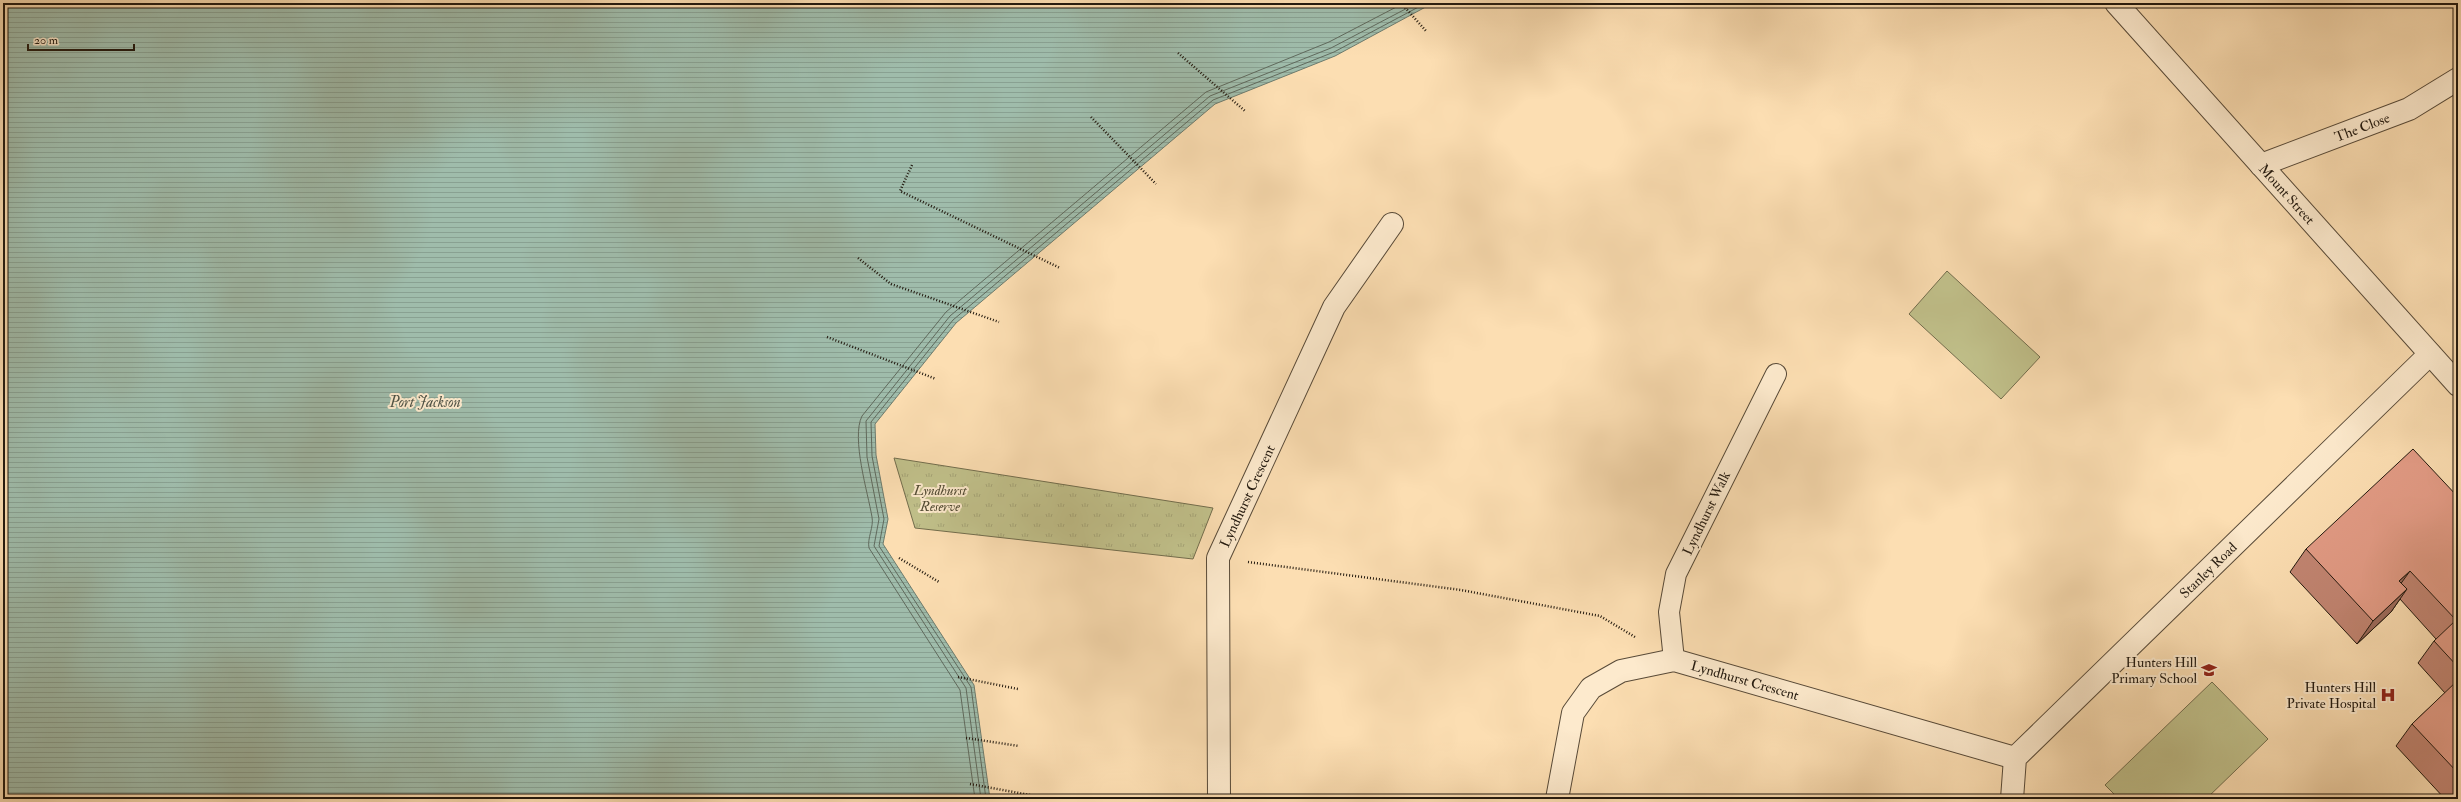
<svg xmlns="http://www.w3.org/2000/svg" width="2461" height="802" font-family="'IM FELL Double Pica',serif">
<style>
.green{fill:#c1c18b;stroke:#726d4d}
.park{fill:url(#park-tufts);stroke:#726d4d}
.water{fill:url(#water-rules);stroke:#6d7b6d}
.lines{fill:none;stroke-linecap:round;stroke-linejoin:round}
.shore{stroke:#606a5d;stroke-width:1}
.service-casing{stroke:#584a38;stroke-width:22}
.minor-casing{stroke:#584a38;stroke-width:24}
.path{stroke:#22190f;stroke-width:2.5;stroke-dasharray:1 2;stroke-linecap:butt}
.service{stroke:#fdeacd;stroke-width:20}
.minor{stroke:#fdeacd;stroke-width:22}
.wall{fill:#c28572;stroke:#22190f}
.shaded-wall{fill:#9e6c5d;stroke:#22190f}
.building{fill:#e29b85;stroke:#22190f}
.labels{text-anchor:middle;stroke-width:4;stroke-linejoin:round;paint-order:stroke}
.street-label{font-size:14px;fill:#22190f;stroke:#fdeacd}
.park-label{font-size:14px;font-style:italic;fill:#524b34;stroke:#fdeacd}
.poi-label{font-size:14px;fill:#22190f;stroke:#fdeacd;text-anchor:end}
.water-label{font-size:15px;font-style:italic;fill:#4e5246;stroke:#fdeacd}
</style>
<defs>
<pattern id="park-tufts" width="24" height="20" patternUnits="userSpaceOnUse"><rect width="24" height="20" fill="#c1c18b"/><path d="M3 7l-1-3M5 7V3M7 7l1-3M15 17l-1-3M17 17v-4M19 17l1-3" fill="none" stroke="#a6a577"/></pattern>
<pattern id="water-rules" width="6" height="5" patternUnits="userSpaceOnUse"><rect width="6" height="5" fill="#9fbcab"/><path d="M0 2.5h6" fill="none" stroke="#89a192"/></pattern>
</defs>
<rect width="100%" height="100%" fill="#fcdeb2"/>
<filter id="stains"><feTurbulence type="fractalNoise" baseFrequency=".005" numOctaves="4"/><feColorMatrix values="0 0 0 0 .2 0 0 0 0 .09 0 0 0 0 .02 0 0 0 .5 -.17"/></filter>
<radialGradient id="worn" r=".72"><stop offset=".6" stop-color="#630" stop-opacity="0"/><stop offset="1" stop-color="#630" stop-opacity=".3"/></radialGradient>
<g class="green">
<polygon points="1947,271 2040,357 2001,399 1909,314"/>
<polygon points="2212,682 2268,739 2206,799 2119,799 2105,785"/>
</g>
<polygon class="park" points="894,458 1213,508 1193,559 915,528"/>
<polygon class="water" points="3,3 1433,3 1335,56 1215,104 956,323 875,424 876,455 888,519 883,544 974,685 990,799 3,799"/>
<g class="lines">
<g class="shore">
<path d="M975,799L960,690L869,548C867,538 874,527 872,517C868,493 851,438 862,416L946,312L1206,92L1329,42L1404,3"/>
<polyline points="981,799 966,688 874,546 879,519 867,457 866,421 950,316 1210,96 1331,48 1417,3"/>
<polyline points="986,799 971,687 879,546 884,519 872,456 871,422 953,320 1213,100 1334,52 1426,3"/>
</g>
<defs>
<polyline id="service" points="1674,660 1669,612 1676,574 1776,374"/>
<g id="minor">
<polyline points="2116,3 2458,385"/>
<polyline points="2261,165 2409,109 2458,79"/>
<polyline points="1219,799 1218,558 1334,307 1392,224"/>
<polyline points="1557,799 1573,713 1591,688 1621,671 1674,660 2015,758"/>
<polyline points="2012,799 2015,758 2430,354"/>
</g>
</defs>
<use href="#service" class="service-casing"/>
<use href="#minor" class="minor-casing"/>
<g class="path">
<polyline points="1401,3 1427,32"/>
<polyline points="1178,53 1245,111"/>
<polyline points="1091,117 1156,184"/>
<polyline points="912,165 900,191 1060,268"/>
<polyline points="858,258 891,284 999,322"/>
<polyline points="827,337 936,379"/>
<polyline points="899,558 939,582"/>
<polyline points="1248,562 1461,590 1600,616 1635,637"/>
<polyline points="958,677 1018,689"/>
<polyline points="966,738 1019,746"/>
<polyline points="970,784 1030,795"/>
</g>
<use href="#service" class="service"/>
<use href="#minor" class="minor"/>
</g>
<polygon class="wall" points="2458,497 2458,799 2445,799 2396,746 2412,724 2445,693 2418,663 2434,641 2436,639 2400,599 2391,612 2357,644 2290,572 2306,549"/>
<g class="shaded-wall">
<polygon points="2410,571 2394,593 2399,581"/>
<polygon points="2407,589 2391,612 2357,644 2373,621"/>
</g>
<g class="building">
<polygon points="2413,449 2458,497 2458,667 2434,641 2456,620 2410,571 2399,581 2407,589 2373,621 2306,549"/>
<polygon points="2458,680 2458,773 2412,724"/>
</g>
<defs>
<symbol id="school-bare" viewBox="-9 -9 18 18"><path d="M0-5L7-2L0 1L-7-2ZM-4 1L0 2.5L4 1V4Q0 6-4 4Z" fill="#8f2418" stroke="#fdeacd" stroke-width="2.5" paint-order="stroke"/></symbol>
<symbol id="hospital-bare" viewBox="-9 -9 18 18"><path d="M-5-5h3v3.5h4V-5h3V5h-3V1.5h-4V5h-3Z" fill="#8f2418" stroke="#fdeacd" stroke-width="2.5" paint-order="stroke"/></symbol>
</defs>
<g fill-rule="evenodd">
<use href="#school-bare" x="2198" y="659" width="22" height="22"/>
<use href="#hospital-bare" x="2377" y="684" width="22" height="22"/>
</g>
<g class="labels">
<g class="street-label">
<text transform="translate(2362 127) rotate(-21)" y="5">The Close</text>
<text transform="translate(2287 194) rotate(48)" y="5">Mount Street</text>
<text transform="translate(1247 496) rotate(-65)" y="5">Lyndhurst Crescent</text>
<text transform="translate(1706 513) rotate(-64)" y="5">Lyndhurst Walk</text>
<text transform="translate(2208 570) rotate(-44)" y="5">Stanley Road</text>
<text transform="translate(1745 680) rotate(16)" y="5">Lyndhurst Crescent</text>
</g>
<g class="park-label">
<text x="940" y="495">Lyndhurst<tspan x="940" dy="16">Reserve</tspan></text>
</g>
<g class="poi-label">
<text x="2197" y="667">Hunters Hill<tspan x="2197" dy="16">Primary School</tspan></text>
<text x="2376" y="692">Hunters Hill<tspan x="2376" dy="16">Private Hospital</tspan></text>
</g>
<g class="water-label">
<text x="425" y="407">Port Jackson</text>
</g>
</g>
<rect width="2461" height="802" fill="none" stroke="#fcdeb2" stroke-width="16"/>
<rect x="4" y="4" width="2453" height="794" fill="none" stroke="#22190f" stroke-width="2"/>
<rect x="8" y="8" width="2445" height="786" fill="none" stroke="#22190f"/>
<path d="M28 44v6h106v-6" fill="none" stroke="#22190f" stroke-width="2"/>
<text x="34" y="44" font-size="12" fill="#22190f" stroke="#fdeacd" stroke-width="3" paint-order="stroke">20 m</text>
<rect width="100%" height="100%" filter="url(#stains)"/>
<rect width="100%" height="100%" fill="url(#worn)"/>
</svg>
